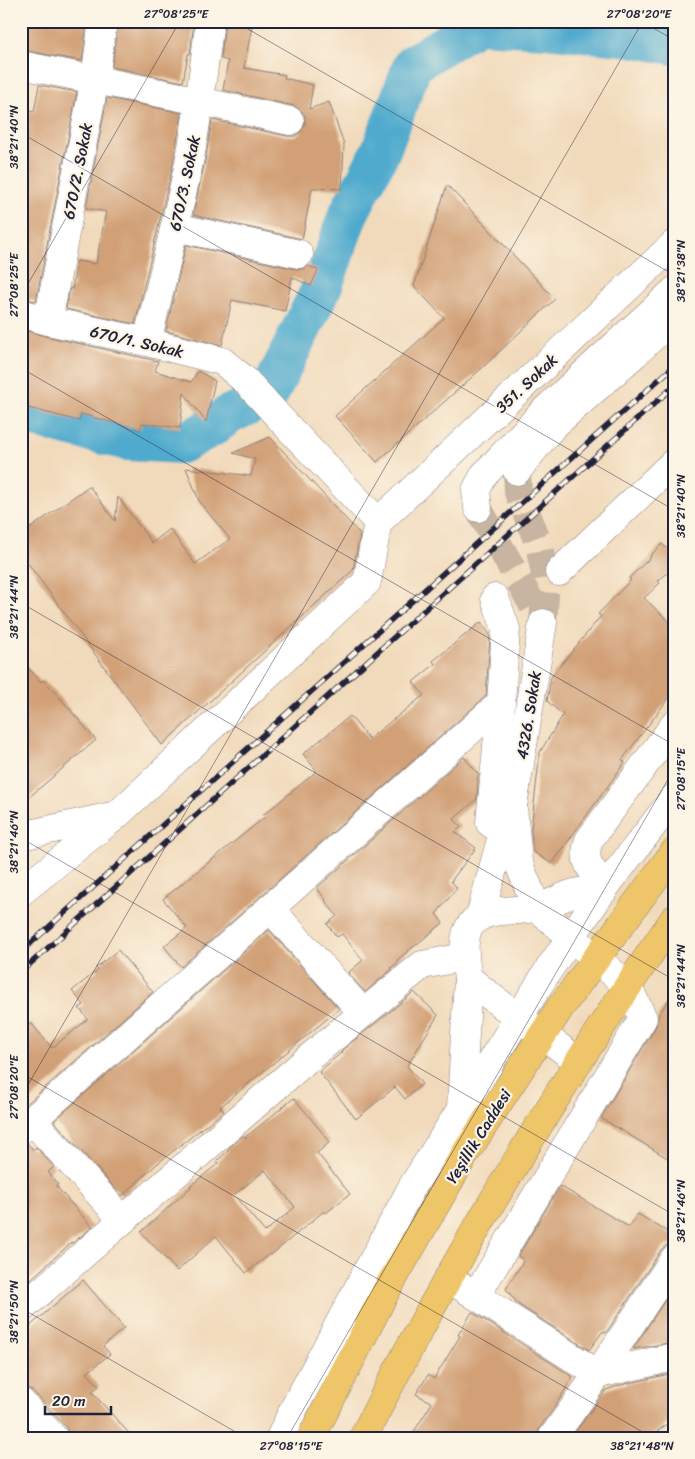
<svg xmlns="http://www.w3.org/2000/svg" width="695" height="1459" font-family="Sriracha,sans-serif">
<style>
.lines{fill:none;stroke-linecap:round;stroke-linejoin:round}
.river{stroke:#4faacd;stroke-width:40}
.building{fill:#d1a077;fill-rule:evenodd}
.minor-tunnel{stroke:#c8b5a1;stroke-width:28;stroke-dasharray:28 14;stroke-linecap:butt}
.minor-casing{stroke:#8a7e7b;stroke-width:29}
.highway-casing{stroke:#8a7e7b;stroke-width:29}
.minor{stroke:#fff;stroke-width:28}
.highway{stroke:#eec569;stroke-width:28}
.rail-casing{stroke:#22223b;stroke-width:5.5}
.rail{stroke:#fcf5e5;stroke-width:4;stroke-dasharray:11;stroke-linecap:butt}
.ticks{fill:none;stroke:#22223b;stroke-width:1;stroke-opacity:0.45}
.labels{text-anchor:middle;stroke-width:4.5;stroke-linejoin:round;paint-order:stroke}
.street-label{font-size:16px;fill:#22223b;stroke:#fcf5e5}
.neatline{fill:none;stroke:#22223b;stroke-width:2}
.ticks-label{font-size:12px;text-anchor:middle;fill:#22223b}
</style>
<rect width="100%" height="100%" fill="#fcf5e5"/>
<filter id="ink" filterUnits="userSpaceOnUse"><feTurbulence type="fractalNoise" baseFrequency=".02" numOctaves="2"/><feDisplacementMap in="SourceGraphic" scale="10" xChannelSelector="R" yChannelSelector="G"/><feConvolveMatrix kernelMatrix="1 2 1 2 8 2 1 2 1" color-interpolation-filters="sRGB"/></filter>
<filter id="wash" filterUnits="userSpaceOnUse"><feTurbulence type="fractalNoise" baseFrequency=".0096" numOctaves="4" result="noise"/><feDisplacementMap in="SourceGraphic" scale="20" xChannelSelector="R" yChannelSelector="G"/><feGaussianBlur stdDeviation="1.12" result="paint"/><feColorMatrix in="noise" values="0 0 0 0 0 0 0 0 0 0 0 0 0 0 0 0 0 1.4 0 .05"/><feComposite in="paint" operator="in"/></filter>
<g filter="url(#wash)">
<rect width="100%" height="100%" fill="#f1dabb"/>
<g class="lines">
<polyline class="river" points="21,416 36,418 128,441 181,444 212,427 230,414 268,396 323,285 348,215 381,150 413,64 478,24 546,28 630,37 674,45"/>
</g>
<g id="blocks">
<g class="building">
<polygon points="21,21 87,21 82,61 21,50"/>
<polygon points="118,21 194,21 190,54 188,54 183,82 112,67"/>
<polygon points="225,21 253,21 244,68 285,75 284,78 313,85 309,109 329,102 344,144 342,189 312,188 302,239 193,215 206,156 212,120 287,136 295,136 301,132 305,124 305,116 300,109 294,106 223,90 228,61 221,59"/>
<polygon points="39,85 77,92 36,301 21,298 21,110 34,112"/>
<polygon points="107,98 182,113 171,173 135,324 66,309 70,288 72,289 77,261 96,264 106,212 86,208"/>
<polygon points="447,185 555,299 482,368 377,462 335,416 444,318 414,286"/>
<polygon points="186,245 296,269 303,269 309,266 318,270 311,286 292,277 285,311 232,300 222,345 166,331"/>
<polygon points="21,329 45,336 158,361 155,371 191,382 198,371 200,372 215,381 206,422 184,393 180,428 142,423 140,430 81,414 79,421 21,406"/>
<polygon points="270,437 360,534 353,570 162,745 21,554 21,535 89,486 115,521 118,497 152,543 170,529 195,564 230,539 200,503 186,468 251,476 255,459 233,453"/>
<polygon points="662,544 674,555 674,567 658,581 660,583 644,598 674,626 674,691 622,760 625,762 552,864 533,852 531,830 540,752 563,715 547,701 551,677 601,616 598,614 631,580 629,578 651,557 650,556"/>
<polygon points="481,622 490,635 486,696 181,967 164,946 187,928 163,899 265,817 263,815 317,771 303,754 350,716 369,739 424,695 413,682 435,664 433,661"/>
<polygon points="21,660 41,682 43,680 54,691 96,740 21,804"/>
<polygon points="464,757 479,775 477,778 478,779 477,799 454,819 461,827 455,832 476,848 451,881 457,888 436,914 443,923 397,960 398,962 391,968 392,969 365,992 348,973 363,960 342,934 337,937 327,924 337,916 325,901 326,900 317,888"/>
<polygon points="269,930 339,1009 220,1107 224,1111 158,1163 122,1196 54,1121"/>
<polygon points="118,950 153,992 21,1109 21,1031 31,1023 52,1048 88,1019 79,1008 84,1005 72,991 98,970 96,968"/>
<polygon points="674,991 674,1162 601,1118 656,1026 658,1016"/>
<polygon points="414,992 438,1015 407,1066 422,1084 405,1099 395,1087 356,1119 319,1072 342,1052 341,1051"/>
<path d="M294,1098L330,1142L317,1153L350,1194L326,1213L324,1211L271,1255L270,1254L246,1273L216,1236L177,1271L141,1232L191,1187L190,1186L219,1163L217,1161L228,1151L227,1150L243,1136L245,1137L252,1132ZM265,1170L295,1207L265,1232L234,1195Z"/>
<polygon points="28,1144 33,1150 36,1147 54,1167 48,1172 58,1184 56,1186 92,1227 73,1243 72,1242 21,1288 21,1145"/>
<polygon points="560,1186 629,1227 638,1214 674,1236 674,1244 667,1245 661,1250 606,1333 603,1331 589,1350 519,1305 506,1289 524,1260 518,1256"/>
<polygon points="83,1280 124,1328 103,1346 110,1354 87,1373 99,1386 92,1392 133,1438 71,1438 66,1427 33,1391 26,1387 21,1387 21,1334"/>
<polygon points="667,1297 674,1301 674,1342 633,1349"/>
<polygon points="472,1312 573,1377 554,1408 539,1429 537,1438 410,1438 432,1403 416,1394 428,1375 434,1379 460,1336 458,1335"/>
<polygon points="674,1373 674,1419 648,1438 571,1438 606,1390 621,1385"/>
</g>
</g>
</g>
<g filter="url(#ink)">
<use href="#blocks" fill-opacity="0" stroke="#8a7e7b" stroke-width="1"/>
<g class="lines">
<g class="minor-tunnel">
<polyline points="517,471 518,492 540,547 546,581 543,623"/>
<polyline points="478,508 543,623"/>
</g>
<defs>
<g id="minor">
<polyline points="21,65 200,101 290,121"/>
<polyline points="175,227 299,254"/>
<polyline points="21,313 48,321 147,342 222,361 246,381 288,427 378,522 367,582 118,814 21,892"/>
<polyline points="48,321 95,79 103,21"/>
<path d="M147,342C162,279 178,216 191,153C199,109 204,65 210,21"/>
<polyline points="517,471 552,427 636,353 674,317"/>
<polyline points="478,508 476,490 484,475 544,411 674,291"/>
<polyline points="378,522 674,244"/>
<polyline points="559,572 674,462"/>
<polyline points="495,598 506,629 501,703 490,823 503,832"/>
<polyline points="21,836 112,816"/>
<path d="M606,886C592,871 581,863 589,840L674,725"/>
<polyline points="270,908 363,1013"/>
<polyline points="480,916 503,832 513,806 543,623"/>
<path d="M578,1061L490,996L468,978C462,944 459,915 501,911C513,910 525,910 536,908C551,905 564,894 580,892C587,890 595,891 603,891"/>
<polyline points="461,1108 468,978"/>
<polyline points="32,1120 123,1220"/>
<polyline points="21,1130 501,703"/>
<polyline points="459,1285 598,1374 674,1259"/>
<polyline points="476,1296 643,1018 627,985 537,908 518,862 513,806"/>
<polyline points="21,1309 311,1056 422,965 464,957"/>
<polyline points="21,1402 54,1438"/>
<polyline points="280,1438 292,1412 412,1187 549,969 606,886 674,798"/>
<polyline points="552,1438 598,1374 674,1357"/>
</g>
<g id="highway">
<polyline points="311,1438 386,1291 465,1154 560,1008 674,852"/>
<path d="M363,1438C401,1360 444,1284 488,1209C547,1110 608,1013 674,919"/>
</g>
</defs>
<use href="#minor" class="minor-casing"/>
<use href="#highway" class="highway-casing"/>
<use href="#minor" class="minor"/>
<use href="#highway" class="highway"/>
<defs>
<g id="rail">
<polyline points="21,952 674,366"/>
<polyline points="21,972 674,386"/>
</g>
</defs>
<use href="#rail" class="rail-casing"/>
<use href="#rail" class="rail"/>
</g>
</g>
<path class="ticks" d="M234,21L674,275M641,21L674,40M21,133L674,510M21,296L180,21M21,368L674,745M21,603L674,980M21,838L674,1215M21,1073L653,1438M21,1097L643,21M21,1308L246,1438M287,1438L674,769"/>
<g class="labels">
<g class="street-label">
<text transform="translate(77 171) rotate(-79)" y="6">670/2. Sokak</text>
<text transform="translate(184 183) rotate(-78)" y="6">670/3. Sokak</text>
<text transform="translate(137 341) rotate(13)" y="6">670/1. Sokak</text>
<text transform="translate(526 383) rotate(-43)" y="6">351. Sokak</text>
<text transform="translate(528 715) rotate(-81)" y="6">4326. Sokak</text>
<text transform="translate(478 1136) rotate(-58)" y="6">Yeşillik Caddesi</text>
</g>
</g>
<rect width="695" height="1459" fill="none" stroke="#fcf5e5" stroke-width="55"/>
<path d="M45 1406v8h66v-8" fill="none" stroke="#22223b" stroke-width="2.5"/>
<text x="52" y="1406" font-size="15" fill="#22223b" stroke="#fcf5e5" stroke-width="4" paint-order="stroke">20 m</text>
<rect x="28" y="28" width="640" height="1404" class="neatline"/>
<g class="ticks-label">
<text x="176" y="18">27°08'25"E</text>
<text x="639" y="18">27°08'20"E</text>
<text transform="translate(14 137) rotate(-90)" y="4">38°21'40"N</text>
<text transform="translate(681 271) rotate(-90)" y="4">38°21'38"N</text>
<text transform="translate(14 285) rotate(-90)" y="4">27°08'25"E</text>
<text transform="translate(681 506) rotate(-90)" y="4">38°21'40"N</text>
<text transform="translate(14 607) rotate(-90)" y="4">38°21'44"N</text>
<text transform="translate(681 779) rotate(-90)" y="4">27°08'15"E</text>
<text transform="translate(14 842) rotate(-90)" y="4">38°21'46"N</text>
<text transform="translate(681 976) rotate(-90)" y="4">38°21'44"N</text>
<text transform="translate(14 1087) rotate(-90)" y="4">27°08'20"E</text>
<text transform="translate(681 1211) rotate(-90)" y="4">38°21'46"N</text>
<text transform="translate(14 1312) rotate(-90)" y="4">38°21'50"N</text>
<text x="291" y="1450">27°08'15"E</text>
<text x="642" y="1450">38°21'48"N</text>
</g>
</svg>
